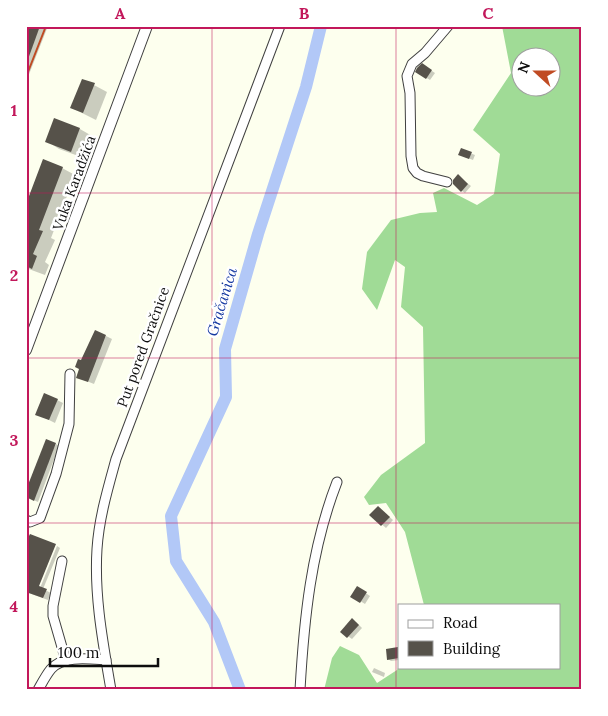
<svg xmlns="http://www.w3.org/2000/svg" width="608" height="716" font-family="Lora,serif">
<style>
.forest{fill:#a0db96;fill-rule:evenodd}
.shadow{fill:#0003}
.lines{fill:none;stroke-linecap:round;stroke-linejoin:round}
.river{stroke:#b2c8f7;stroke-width:12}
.building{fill:#56524a}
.minor-casing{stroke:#404040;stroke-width:11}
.tertiary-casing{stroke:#404040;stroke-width:12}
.minor{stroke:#fff;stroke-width:9}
.tertiary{stroke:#fff;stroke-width:10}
.rail{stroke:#c04b23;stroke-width:2}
.grid{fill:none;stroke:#c2185b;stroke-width:1;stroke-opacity:0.55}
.labels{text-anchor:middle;stroke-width:5;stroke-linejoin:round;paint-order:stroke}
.street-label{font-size:14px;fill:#0d0d0d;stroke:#fff}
.water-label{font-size:15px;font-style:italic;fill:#1539a1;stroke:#fff}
.neatline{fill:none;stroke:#c2185b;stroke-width:2}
.grid-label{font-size:16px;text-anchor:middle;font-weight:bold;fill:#c2185b}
</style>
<rect width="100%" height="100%" fill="#fdffee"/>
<path class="forest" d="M502,26H582V690H324L332,658L340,646L359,655L377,683L397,670L399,666V667H559V605H424L405,532L386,503L369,505L364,497L381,475L425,443L423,327L401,307L405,267L395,260L377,310L362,289L367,252L391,220L420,213L437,212L433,193L444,188L477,205L494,194L500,154L473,130L511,73ZM520,58H550V88H520Z"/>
<g class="shadow">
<polygon points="26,26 48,26 26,82"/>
<polygon points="423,65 435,73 430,80 417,72"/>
<polygon points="94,85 107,92 96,120 72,108"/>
<polygon points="80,129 92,136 84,158 59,149 47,141"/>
<polygon points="462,150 475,155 473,160 460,155"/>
<polygon points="62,168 75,175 51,238 55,240 45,262 49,265 45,275 26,268 26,207"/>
<polygon points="458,176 471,186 465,193 462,191"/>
<polygon points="106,336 112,339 94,384 84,380 80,369 82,362"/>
<polygon points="57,400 63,403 55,423 37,414"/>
<polygon points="56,444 59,446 38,502 29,498"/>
<polygon points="378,507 393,520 386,528 371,515"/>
<polygon points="57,546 60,548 43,589 51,593 48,600 26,592 38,593"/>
<polygon points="358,588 370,596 365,604 352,596"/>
<polygon points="356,622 362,628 352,639 342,632"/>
<polygon points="398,649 399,660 391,661 388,659"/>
<polygon points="374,668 385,673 384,677 372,672"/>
</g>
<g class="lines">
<polyline class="river" points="240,690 214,622 176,561 171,516 226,397 225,349 258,234 306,87 321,26"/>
</g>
<g class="building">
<polygon points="26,26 40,26 27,62 26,62"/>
<polygon points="422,63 432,70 426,79 415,72 417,68"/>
<polygon points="82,79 95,83 83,113 70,108"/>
<polygon points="54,118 80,128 71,152 45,142"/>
<polygon points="461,148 472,152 469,159 458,155"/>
<polygon points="43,159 63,167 39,230 43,231 33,254 37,256 32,269 26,266 26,204"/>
<polygon points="458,174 468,184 461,192 453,184 453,180"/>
<polygon points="95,330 106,335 88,382 76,378 79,369 75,367 78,359 81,360"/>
<polygon points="44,393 58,399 49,420 35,415"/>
<polygon points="46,439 56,443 34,501 26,497 26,490"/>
<polygon points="378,506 390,517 381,526 369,515"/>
<polygon points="30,534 56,544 39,586 47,589 43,598 26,592 26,542"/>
<polygon points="357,586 367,592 360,603 350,597"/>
<polygon points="352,618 359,625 347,638 340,632"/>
<polygon points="398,647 399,658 387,660 386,649"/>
</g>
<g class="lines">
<defs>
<g id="minor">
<polyline points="447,182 423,176 417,173 413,168 411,156 410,93 407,76 412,64 425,53 448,26"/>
<polyline points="26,520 30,522 40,518 56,474 69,424 70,374"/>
<polyline points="62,561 53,606 53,616 66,661"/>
<path d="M38,690C42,683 46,675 51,669C63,655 90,659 106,660"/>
<path d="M111,690C103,643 94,596 97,549C99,518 108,488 116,459L280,26"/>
<path d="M300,690C304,619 311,549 337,482"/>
</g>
<polyline id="tertiary" points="26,350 147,26"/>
</defs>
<use href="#minor" class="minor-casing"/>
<use href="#tertiary" class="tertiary-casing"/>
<use href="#minor" class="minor"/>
<use href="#tertiary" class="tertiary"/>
<polyline class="rail" points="26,77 46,26"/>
</g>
<path class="grid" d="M212,26V690M396,26V690M26,193H582M26,358H582M26,523H582"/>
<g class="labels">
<g class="street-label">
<text transform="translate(74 183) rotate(-70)" y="5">Vuka Karadžića</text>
<text transform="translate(143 347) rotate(-70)" y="5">Put pored Gračnice</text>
</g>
<g class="water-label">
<text transform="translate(222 302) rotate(-73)" y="5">Gračanica</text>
</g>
</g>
<rect width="608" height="716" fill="none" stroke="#ffffff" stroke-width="55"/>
<rect x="398" y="604" width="162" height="65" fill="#ffffff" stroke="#9e9e9e"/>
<rect x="408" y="620" width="25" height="8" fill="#ffffff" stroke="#9e9e9e"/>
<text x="443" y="628" font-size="15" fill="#0d0d0d">Road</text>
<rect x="408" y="641" width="25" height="15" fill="#56524a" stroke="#9e9e9e"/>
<text x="443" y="654" font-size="15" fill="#0d0d0d">Building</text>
<g transform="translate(536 72) rotate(291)"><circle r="24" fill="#ffffff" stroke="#9e9e9e"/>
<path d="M0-4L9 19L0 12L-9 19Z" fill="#c04b23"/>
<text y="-8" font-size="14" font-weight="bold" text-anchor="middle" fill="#0d0d0d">N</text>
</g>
<path d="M50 658v8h108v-8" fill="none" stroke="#0d0d0d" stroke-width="2.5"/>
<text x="58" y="658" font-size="15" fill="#0d0d0d" stroke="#ffffff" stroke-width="4" paint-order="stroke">100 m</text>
<rect x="28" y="28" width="552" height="660" class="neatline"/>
<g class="grid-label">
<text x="120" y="19">A</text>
<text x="304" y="19">B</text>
<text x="488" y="19">C</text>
<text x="14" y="116">1</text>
<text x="14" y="281">2</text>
<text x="14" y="446">3</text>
<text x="14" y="612">4</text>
</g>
</svg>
